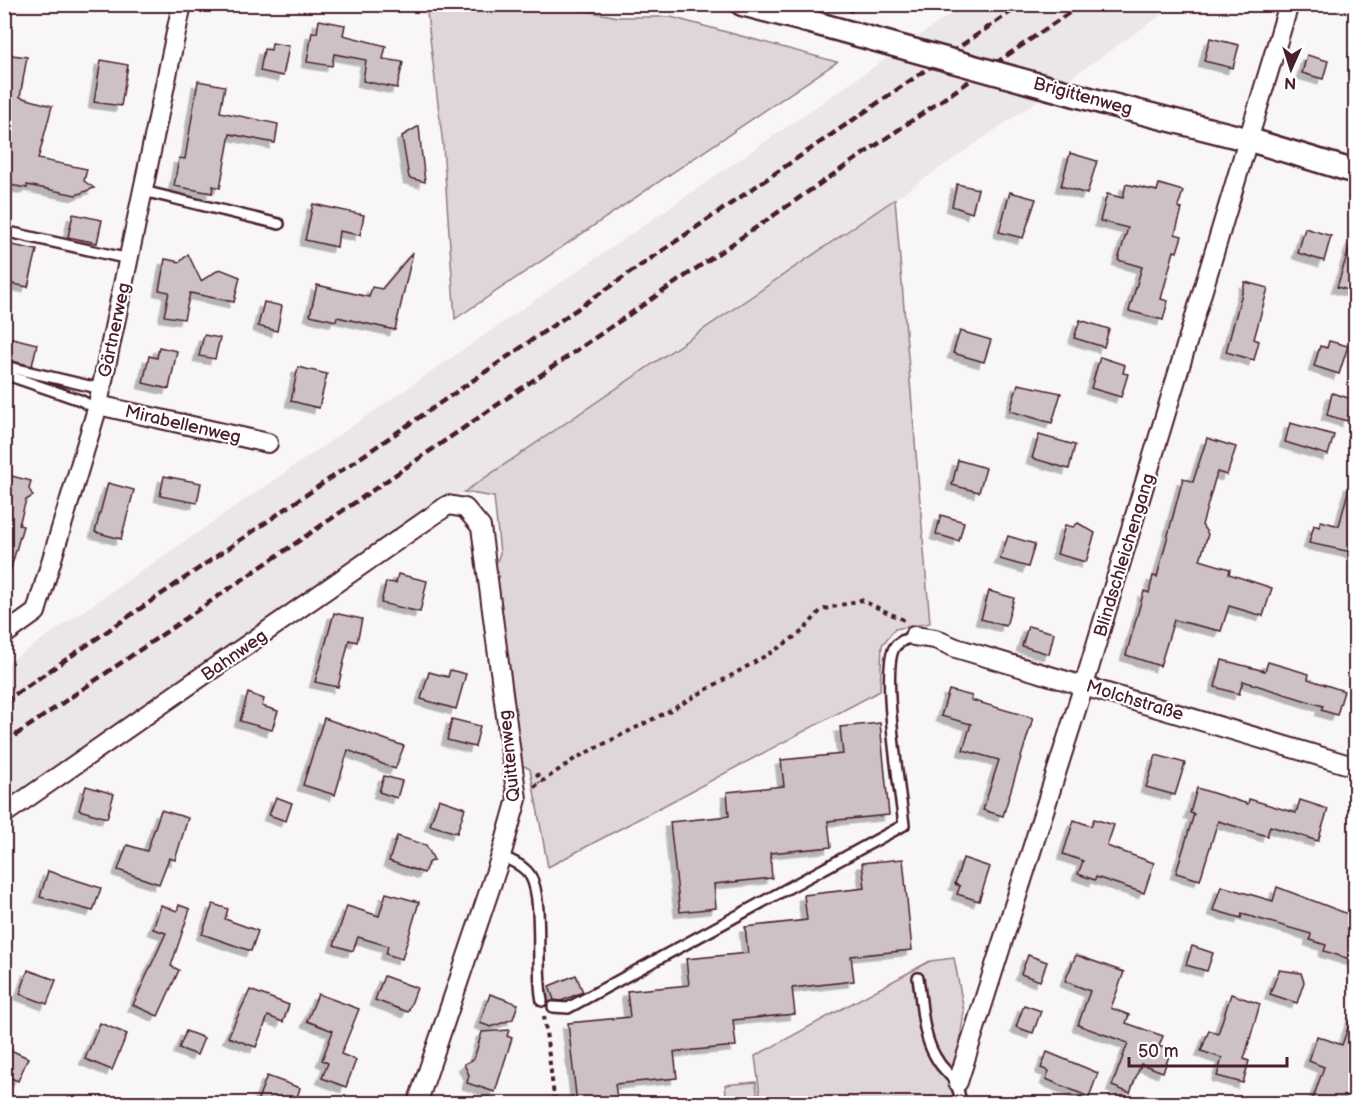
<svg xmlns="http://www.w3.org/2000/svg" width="1360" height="1108" font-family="'Balsamiq Sans',sans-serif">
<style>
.built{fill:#ebe6e8}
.green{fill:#ded6d9;stroke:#947a82;stroke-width:1.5}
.building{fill:#cdc1c4;stroke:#4a1f2b;stroke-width:1.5;filter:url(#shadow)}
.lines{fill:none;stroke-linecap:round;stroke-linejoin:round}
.service-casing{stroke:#4a1f2b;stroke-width:14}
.minor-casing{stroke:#4a1f2b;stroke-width:22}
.tertiary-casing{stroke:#4a1f2b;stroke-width:27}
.path{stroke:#4a1f2b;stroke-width:4;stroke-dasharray:4.5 4.5;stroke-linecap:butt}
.service{stroke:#fff;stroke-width:9}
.minor{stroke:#fff;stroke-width:18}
.tertiary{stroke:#fff;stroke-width:22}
.rail{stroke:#4a1f2b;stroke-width:4.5;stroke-dasharray:9 4.5;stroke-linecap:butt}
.tertiary-bridge-casing{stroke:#4a1f2b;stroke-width:27;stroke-linecap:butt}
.tertiary-bridge{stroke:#fff;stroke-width:22}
.labels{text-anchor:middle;stroke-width:4.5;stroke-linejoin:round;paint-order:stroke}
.street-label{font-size:18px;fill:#4a1f2b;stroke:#fff}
</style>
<defs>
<filter id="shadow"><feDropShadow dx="-5.5" dy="5.5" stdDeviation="0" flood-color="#0004"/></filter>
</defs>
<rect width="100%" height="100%" fill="#f8f6f7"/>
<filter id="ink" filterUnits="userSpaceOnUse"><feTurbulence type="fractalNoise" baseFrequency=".0167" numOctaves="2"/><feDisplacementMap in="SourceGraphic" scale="12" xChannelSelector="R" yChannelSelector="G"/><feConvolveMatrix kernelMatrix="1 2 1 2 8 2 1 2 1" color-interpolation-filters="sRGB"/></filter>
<g filter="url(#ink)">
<polygon class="built" points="964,5 1176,5 895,199 5,802 5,665"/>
<g class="green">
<polygon points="426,5 555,5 618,17 671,17 837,62 455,319 443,145"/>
<polygon points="895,199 930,623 895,629 882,645 880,691 548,867 530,769 518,763 496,564 500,553 494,497 464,492"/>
<polygon points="954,958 964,1011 952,1103 761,1103 755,1056 930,961"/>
<polygon points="756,1082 758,1103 727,1103 725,1085"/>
</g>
<g class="building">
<polygon points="319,20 345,25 343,35 386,46 383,59 403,62 397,88 363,81 366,60 334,54 332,66 307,62 312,32 317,33"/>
<polygon points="1210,38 1239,45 1233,68 1204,61"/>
<polygon points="272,43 289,46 283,76 260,71 264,49 271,50"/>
<polygon points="4,54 27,57 20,97 52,106 38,159 87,169 84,181 94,188 76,195 27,185 27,188 4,184 8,136 4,135"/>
<polygon points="1307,55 1328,61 1323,79 1302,73"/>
<polygon points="101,60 128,65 121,106 94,102"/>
<polygon points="198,81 225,86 220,112 278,124 275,143 230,134 220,188 213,186 212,193 174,186 179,158 185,159"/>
<polygon points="419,126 421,148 425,182 409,178 402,136"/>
<polygon points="1070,153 1097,161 1087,194 1061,186"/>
<polygon points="957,184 978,189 972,213 952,206"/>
<polygon points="1126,184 1157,191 1159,184 1183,191 1178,207 1182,209 1175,234 1182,236 1177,252 1174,251 1161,299 1168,301 1163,320 1129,311 1142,267 1118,260 1128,228 1100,221 1107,194 1123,198"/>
<polygon points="1010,192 1036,199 1023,238 999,232"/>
<polygon points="313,204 364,215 360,235 339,231 337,247 305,240"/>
<polygon points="73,214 102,220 97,243 68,237"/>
<polygon points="1305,228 1331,236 1324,261 1298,253"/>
<polygon points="1352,240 1356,240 1356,292 1337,287"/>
<polygon points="7,244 37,250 28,287 4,282"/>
<polygon points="413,252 395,330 337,317 336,321 310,315 317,285 369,297 372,287 382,289"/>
<polygon points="188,254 201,281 220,269 240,277 234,302 190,293 184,319 164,316 169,292 159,290 165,259 180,262"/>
<polygon points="1245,282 1268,288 1254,339 1259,341 1254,360 1226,352"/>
<polygon points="264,302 282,306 277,331 258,326"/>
<polygon points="1080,320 1109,329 1104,347 1074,338"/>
<polygon points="960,331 991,340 984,362 953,353"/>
<polygon points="204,335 220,338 215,359 199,356"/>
<polygon points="4,336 37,344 32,366 4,359"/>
<polygon points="1329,341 1348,346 1339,374 1314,366 1320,346 1327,348"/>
<polygon points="159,347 177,351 169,389 143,383 149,356 157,358"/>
<polygon points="1100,357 1125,365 1123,373 1128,374 1121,397 1091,388"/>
<polygon points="298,367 327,374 319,408 291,401"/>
<polygon points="1018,384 1061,393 1052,423 1010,411"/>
<polygon points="1332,393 1352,399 1347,421 1327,415"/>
<polygon points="1290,423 1334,435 1328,455 1285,442"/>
<polygon points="1039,435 1075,445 1069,469 1032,458"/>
<polygon points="1207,438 1236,447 1227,475 1217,472 1202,525 1208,534 1200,560 1230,569 1229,574 1272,588 1263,616 1229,606 1221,631 1174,620 1160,666 1126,655 1144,591 1149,593 1153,576 1157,577 1183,478 1193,482"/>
<polygon points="958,460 986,468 979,492 952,485"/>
<polygon points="4,474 31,481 29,489 33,496 26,500 19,525 23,526 9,575 4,574"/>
<polygon points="164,476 201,483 197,503 160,496"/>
<polygon points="108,483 134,490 121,539 95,532"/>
<polygon points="1350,484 1356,485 1356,553 1309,543 1314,525 1319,527 1321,521 1339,526"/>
<polygon points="941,515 964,522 959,541 936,534"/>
<polygon points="1078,523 1095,533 1086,562 1057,554 1065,525 1073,527"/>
<polygon points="1008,536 1035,544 1028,567 1000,559"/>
<polygon points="398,574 427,581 420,612 381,603 386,582 396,583"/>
<polygon points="989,591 1014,598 1006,626 981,619"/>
<polygon points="334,613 362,619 357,642 349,640 338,687 315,682"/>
<polygon points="1028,626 1054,633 1049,654 1022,646"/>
<polygon points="1222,660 1265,671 1268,662 1309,674 1308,679 1344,691 1337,715 1321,710 1323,706 1243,681 1239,694 1215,687"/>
<polygon points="450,670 466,674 456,709 421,699 429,672 448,677"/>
<polygon points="949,690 972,696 971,700 1033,718 1003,816 983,810 999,760 963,750 971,724 941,716"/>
<polygon points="248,693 264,699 262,706 278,711 272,730 240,721"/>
<polygon points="324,718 404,746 395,769 348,750 335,795 303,785"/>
<polygon points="452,719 480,726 475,747 447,740"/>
<polygon points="880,723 889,815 828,821 831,847 770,853 772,878 714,884 716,908 680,912 670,822 729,816 727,792 784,786 781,760 843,754 840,727"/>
<polygon points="1156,755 1185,763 1175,795 1146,787"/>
<polygon points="384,776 402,781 397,798 379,792"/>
<polygon points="86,786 114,794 107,818 79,810"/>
<polygon points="1197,788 1248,804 1249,799 1296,813 1300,800 1328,809 1318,841 1270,826 1267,836 1218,821 1200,880 1176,873 1194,814 1190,813"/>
<polygon points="276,797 292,803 286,821 269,815"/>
<polygon points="439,799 465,808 457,833 430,825"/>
<polygon points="161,810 188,818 175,860 169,858 159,884 118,870 127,845 147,851"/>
<polygon points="1094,819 1114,825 1107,846 1154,863 1144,893 1096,877 1095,880 1078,874 1083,861 1063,854 1074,820 1091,826"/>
<polygon points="397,836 426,845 434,860 428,863 424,873 389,861"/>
<polygon points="963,858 990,867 979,901 957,894 960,886 955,884"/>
<polygon points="903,859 912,950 851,956 854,981 792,988 795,1014 733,1020 736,1046 674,1052 677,1078 615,1084 618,1104 577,1104 568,1023 630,1017 627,991 689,985 686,959 748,953 745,927 807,920 804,895 865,888 862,863"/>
<polygon points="48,871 101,888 93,911 40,897"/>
<polygon points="1221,886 1273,901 1277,887 1356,917 1356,961 1324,951 1326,945 1310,940 1311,934 1242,914 1241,918 1213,910"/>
<polygon points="386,893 419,902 402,959 386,954 388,946 358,937 353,951 334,945 347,906 379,916"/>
<polygon points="213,904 228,909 225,919 258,931 251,951 202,934"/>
<polygon points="161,905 177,911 179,905 190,909 171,966 179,970 158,1016 133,1005 166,933 153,929"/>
<polygon points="1192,946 1213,953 1207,971 1186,965"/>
<polygon points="1028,955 1047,962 1040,981 1021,974"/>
<polygon points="1076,955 1124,972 1111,1008 1129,1015 1126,1023 1163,1036 1159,1046 1171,1051 1163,1072 1141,1064 1130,1093 1112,1086 1128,1043 1078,1025 1090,991 1065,981"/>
<polygon points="28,970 56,980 47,1004 20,994"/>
<polygon points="1279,970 1301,973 1304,982 1297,1003 1270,994"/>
<polygon points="576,975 583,992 561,1001 554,1000 549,986"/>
<polygon points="384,976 417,988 408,1012 375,1000"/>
<polygon points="250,990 289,1005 283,1022 268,1016 256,1047 228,1037"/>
<polygon points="318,994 359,1009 341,1054 356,1060 346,1087 322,1078 328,1063 322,1060 333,1031 307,1021"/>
<polygon points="490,994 518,1004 513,1019 491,1027 480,1023"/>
<polygon points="1231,994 1260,1004 1244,1059 1249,1061 1243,1083 1217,1076 1222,1058 1201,1051 1209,1030 1218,1034"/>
<polygon points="1024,1005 1041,1011 1033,1033 1016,1027"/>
<polygon points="1353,1014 1356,1014 1356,1089 1351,1104 1311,1104 1324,1067 1309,1061 1317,1036 1342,1045"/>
<polygon points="100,1023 127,1034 112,1070 85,1059"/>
<polygon points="509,1030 507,1036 512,1038 495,1092 467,1083 469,1075 464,1064 474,1059 482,1032"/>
<polygon points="186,1031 204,1038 197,1055 179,1048"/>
<polygon points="4,1047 28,1058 18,1081 4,1075"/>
<polygon points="1047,1052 1098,1073 1089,1097 1046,1079 1049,1071 1041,1068"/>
<polygon points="267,1076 300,1088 295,1104 256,1104"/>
</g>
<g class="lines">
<defs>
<g id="service">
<polyline points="143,191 279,224"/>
<polyline points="4,231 129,259"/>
<polyline points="4,366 102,389"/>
<polyline points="4,374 80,400 97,409"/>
<path d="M501,856C512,861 525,866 531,877C544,901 535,968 542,1001"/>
<path d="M918,978C922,1003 922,1034 935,1056C947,1079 956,1070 961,1104"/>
<path d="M553,1007L568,1008L904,825C900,791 881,672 894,648C899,641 906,639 914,636"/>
</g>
<g id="minor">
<polyline points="98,405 268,443"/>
<polyline points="4,635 36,612 97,409 182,4"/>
<polyline points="914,636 935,639 956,648 1356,767"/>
<polyline points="4,814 448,505 465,508 481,527 517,799 501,856 417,1104"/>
<polyline points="958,1082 1084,685 1289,4"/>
</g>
<g id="tertiary">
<polyline points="742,4 811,22"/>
<polyline points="1108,104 1250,140 1356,172"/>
</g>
</defs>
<use href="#service" class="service-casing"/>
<use href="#minor" class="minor-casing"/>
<use href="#tertiary" class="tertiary-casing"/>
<g class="path">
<polyline points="850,12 855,4"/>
<polyline points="537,773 540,783"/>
<polyline points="534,787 576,758 669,711 774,651 803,631 821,610 861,600 906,621"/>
<polyline points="544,1016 555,1104"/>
</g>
<use href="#service" class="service"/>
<use href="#minor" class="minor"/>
<use href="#tertiary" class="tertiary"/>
<g class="rail">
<polyline points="4,702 1022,4"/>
<polyline points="4,743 1082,4"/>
</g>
<defs>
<polyline id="tertiary-bridge" points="811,22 1108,104"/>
</defs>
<use href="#tertiary-bridge" class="tertiary-bridge-casing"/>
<use href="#tertiary-bridge" class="tertiary-bridge"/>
</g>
</g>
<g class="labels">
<g class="street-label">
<text transform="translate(1083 96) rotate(15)" y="6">Brigittenweg</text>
<text transform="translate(114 330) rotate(-78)" y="6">Gärtnerweg</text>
<text transform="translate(183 424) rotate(13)" y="6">Mirabellenweg</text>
<text transform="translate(1124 555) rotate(-73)" y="6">Blindschleichengang</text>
<text transform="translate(234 655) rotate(-35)" y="6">Bahnweg</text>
<text transform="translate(1135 700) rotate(17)" y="6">Molchstraße</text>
<text transform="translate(509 756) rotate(-96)" y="6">Quittenweg</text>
</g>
</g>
<rect width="1360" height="1108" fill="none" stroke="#fff" stroke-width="24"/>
<rect x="12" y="12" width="1336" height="1084" fill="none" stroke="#4a1f2b" stroke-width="2" filter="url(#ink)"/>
<g transform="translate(1291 69) rotate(183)" stroke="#ffffff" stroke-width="4.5" paint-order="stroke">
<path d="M0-4.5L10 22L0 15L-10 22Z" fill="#4a1f2b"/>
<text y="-9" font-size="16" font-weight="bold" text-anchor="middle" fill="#4a1f2b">N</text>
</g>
<path d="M1129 1057v9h158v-9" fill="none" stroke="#4a1f2b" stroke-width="3"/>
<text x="1138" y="1057" font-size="18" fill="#4a1f2b" stroke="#ffffff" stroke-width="4.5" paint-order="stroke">50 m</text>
</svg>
